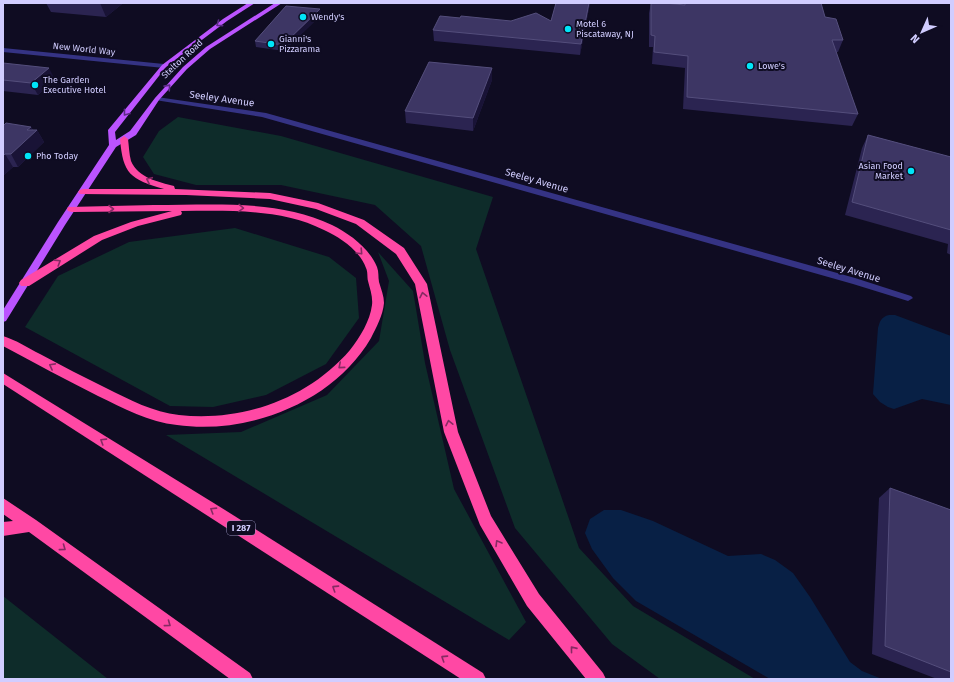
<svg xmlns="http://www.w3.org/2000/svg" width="954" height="682" font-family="'Fira Sans',sans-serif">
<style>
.green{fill:#0e2c2a}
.water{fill:#082045}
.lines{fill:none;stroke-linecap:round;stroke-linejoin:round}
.minor{fill:#353384;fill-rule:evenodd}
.major{fill:#bb54ff;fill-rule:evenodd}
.highway{fill:#ff48a4;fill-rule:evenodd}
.wall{fill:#2b2451}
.shaded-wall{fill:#191336}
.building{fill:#3d3664;stroke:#544e7c}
.oneway{stroke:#5c2c85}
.oneway2{stroke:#872a63}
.poi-dot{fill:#00e5f8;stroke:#0f0c22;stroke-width:1.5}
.labels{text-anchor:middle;stroke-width:4;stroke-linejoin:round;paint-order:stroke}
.far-poi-label{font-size:9px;fill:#d1cdff;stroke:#0f0c22;text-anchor:start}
.far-street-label{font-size:9px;fill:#d1cdff;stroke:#0f0c22}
.shield{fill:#0f0c22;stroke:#9793bd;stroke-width:1}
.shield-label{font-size:9px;font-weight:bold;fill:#d1cdff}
.street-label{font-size:10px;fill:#d1cdff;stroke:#0f0c22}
</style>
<rect width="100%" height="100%" fill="#0f0c22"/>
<g class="green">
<polygon points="178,117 281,136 493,197 476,249 579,548 633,606 755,679 660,679 612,644 515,528 450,350 421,246 375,205 281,185 196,185 154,174 143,157 159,131"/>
<polygon points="235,228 329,257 356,278 359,318 326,364 266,395 213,407 170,406 25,327 58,276 129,242"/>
<polygon points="378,252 413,291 425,363 454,489 526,622 509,640 166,435 241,432 327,395 379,341 389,281"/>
<polygon points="3,596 108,679 3,679"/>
</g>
<g class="water">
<path d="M889,315H895L951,336V405L922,399L894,409L888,407L880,402L873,394L878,328C880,321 881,317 889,315Z"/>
<polygon points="604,510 621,510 653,521 728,556 761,554 775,560 793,573 810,597 850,662 862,671 882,679 770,679 636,601 613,578 592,549 585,533 590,519"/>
</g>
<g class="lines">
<g class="minor">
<polygon points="3,48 164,64 167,66 164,68 3,52"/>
<polygon points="157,97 266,113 855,278 911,296 913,298 908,301 853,284 262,117 155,100 155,98"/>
</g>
<polygon class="major" points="248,3 255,3 227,21 166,67 115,132 116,140 130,131 155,98 183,67 206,47 275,3 282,3 210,49 187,69 159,100 136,135 116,147 65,225 6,321 3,322 3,310 58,222 109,145 108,130 162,65 223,19"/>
<g class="highway">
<path d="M124,136L128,139C129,146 129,154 131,161C138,178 159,182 174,186L175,189L270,193L318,203L364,220L404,248L427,284L458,432L491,516L539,594L603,673L606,679H586L527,606L480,525L444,432L415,284L396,254L356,224L316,209L270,199L186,195L80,194L78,192L80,190L83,189H164C130,179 123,174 120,139Z"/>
<path d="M154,205C212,205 278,199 332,225C350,234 369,248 377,267C379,272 378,277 379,282C381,289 384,296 384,303C383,315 376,328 371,338C334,402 249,435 177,425C149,422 123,408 98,396C66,380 35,363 3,346V336C16,340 28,348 40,354C62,366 84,377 106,388C130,400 153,412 179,415C242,422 308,399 350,350C360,337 370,321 372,305C373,297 370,289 368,281C367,277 368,272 366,268C360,251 340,237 324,230C280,208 228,211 181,211L182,213L181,215L138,226L102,240L29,286H21L19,283L21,280L94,236L131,222L172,211L72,212L68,211L67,209L68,207Z"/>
<polygon points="3,373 225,510 483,673 486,679 461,679 3,384"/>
<polygon points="3,498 36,520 250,673 253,679 230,679 29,532 3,536 3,522 13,521 3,514"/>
</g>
</g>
<g class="wall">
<polygon points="46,3 129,3 127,4 122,4 106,17 51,12"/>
<polygon points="556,3 590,3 580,55 434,41 433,30 511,21 551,21"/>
<polygon points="651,3 682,4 682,3 821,3 825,17 843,40 838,52 836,52 858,114 852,126 683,109 685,68 652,64 653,47 649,47 649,13"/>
<polygon points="321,15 284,51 256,47 255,41"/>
<polygon points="3,63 55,80 38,95 3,91"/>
<polygon points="492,80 473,131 406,123 405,111"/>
<polygon points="3,126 31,127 33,130 37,130 44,142 18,167 13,167 3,176"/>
<polygon points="868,135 951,157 951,255 947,253 948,244 845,215 862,148"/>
<polygon points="890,488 951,510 951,679 937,679 872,654 879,498"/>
</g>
<g class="shaded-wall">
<polygon points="100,3 121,3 122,4 106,17"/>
<polygon points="589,3 590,3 580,55 581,44"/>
<polygon points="320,9 321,15 284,51 283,45"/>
<polygon points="49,68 55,80 38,95 31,83"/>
<polygon points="492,68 492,80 473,131 473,118"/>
<polygon points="31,127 34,133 37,130 44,142 18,167 11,154 27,130"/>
<polygon points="5,154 13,167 3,176 3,156"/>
</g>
<g class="building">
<polygon points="556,3 589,3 581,44 433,30 440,16 460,18 461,16 511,21 536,13 551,21"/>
<polygon points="651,3 664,3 685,5 685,3 821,3 825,17 836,19 843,40 832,40 858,114 687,97 688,56 654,52 655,36 651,35"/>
<polygon points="286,6 320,9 283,45 255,41"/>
<polygon points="429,62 492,68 473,118 405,111"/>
<polygon points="3,63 49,68 31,83 3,80"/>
<polygon points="6,123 31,127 27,130 37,130 11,154 5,154 3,156 3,126"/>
<polygon points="868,135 951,157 951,230 852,202"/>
<polygon points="890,488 951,510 951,672 885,646"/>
</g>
<defs><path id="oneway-chevron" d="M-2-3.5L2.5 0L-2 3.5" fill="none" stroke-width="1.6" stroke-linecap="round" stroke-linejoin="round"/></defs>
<g class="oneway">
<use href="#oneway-chevron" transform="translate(219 24) rotate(144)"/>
<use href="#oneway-chevron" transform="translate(168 87) rotate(-48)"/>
<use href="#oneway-chevron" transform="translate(126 113) rotate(128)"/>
</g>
<g class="oneway2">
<use href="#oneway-chevron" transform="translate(149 180) rotate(-155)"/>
<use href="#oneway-chevron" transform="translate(241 208) rotate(1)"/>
<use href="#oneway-chevron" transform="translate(111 209)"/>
<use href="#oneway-chevron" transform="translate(360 252) rotate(47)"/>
<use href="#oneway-chevron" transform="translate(58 262) rotate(-32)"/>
<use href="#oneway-chevron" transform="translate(423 295) rotate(-102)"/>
<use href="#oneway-chevron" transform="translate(52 366) rotate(-152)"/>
<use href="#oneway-chevron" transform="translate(341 366) rotate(139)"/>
<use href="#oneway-chevron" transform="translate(449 423) rotate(-102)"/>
<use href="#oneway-chevron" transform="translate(103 441) rotate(-148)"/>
<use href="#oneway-chevron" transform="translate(213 510) rotate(-148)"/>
<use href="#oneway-chevron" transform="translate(498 543) rotate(-121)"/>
<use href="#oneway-chevron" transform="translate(63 548) rotate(36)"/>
<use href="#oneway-chevron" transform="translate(335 588) rotate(-147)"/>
<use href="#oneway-chevron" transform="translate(168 624) rotate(36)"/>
<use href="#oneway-chevron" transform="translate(573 649) rotate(-129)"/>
<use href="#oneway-chevron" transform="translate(444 658) rotate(-147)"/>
</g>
<g class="poi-dot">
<circle cx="303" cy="17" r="4"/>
<circle cx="568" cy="29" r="4"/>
<circle cx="271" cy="44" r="4"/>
<circle cx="750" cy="66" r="4"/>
<circle cx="35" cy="85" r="4"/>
<circle cx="28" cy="156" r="4"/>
<circle cx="911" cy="171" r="4"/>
</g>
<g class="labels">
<g class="far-poi-label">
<text x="311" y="20">Wendy's</text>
<text x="576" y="27">Motel 6<tspan x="576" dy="10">Piscataway, NJ</tspan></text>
<text x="279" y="42">Gianni's<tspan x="279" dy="10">Pizzarama</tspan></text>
<text x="758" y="69">Lowe's</text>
<text x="43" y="83">The Garden<tspan x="43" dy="10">Executive Hotel</tspan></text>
<text x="36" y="159">Pho Today</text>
<text x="903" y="169" text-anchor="end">Asian Food<tspan x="903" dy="10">Market</tspan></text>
</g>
<g class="far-street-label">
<text transform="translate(84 49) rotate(6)" y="3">New World Way</text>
<text transform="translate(182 59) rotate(-43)" y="3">Stelton Road</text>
</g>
<rect class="shield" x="227" y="521" width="28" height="14" rx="3"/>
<g class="shield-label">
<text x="241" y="531">I 287</text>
</g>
<g class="street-label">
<text transform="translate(222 98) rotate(8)" y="4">Seeley Avenue</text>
<text transform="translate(537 180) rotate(16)" y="4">Seeley Avenue</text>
<text transform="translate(849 269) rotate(17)" y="4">Seeley Avenue</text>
</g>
</g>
<rect width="954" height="682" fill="none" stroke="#d1cdff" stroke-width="8"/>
<g transform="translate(922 32) rotate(225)" stroke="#0f0c22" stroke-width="3" paint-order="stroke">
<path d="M0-3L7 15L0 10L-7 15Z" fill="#d1cdff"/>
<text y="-6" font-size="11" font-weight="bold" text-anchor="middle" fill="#d1cdff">N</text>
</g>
</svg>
